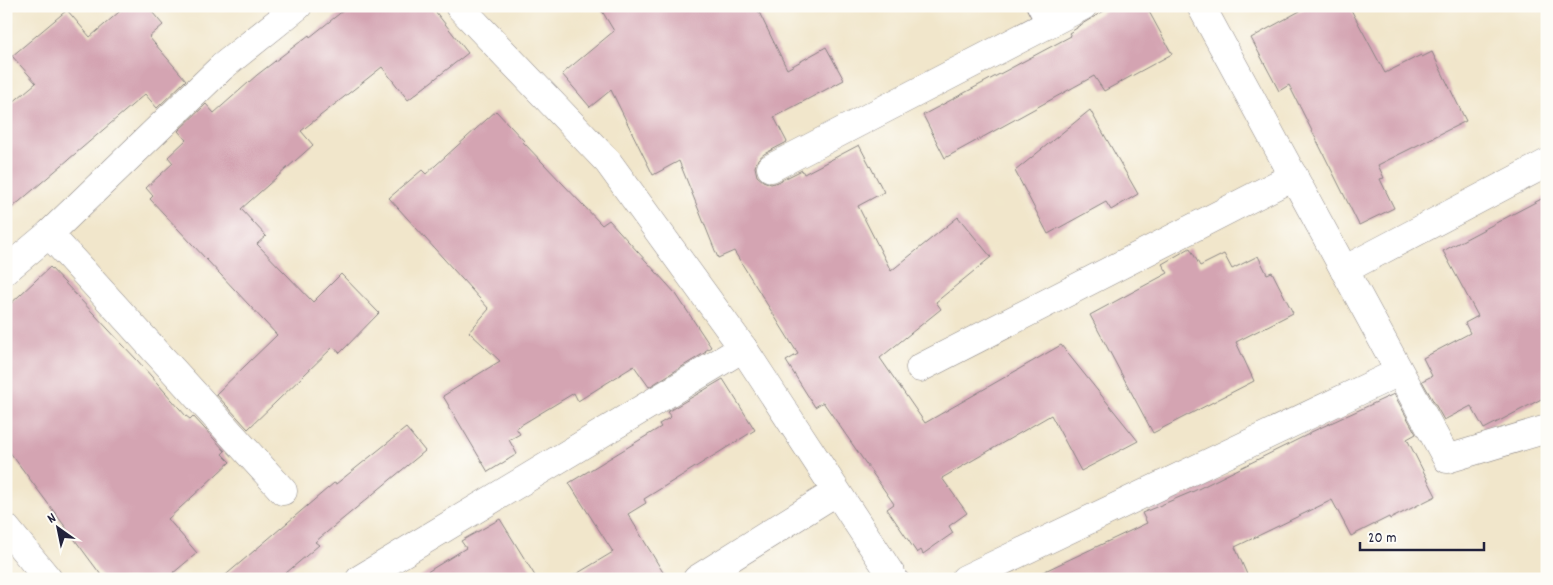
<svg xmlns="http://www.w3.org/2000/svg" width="1553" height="585" font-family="Dekko,sans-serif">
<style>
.building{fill:#d4a4b2}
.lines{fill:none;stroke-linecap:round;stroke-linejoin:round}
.service-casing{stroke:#8a8483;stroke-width:22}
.minor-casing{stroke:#8a8483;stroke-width:29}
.service{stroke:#fff;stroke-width:20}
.minor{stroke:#fff;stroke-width:28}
</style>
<rect width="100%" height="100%" fill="#fdfcf7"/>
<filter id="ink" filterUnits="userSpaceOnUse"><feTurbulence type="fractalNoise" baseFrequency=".02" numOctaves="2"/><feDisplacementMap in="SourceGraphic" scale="10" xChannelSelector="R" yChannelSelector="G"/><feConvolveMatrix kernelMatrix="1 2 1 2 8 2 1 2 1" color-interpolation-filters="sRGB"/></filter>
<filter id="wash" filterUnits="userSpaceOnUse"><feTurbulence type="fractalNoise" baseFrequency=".0096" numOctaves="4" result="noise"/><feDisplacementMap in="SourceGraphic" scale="20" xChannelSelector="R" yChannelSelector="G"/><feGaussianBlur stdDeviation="1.12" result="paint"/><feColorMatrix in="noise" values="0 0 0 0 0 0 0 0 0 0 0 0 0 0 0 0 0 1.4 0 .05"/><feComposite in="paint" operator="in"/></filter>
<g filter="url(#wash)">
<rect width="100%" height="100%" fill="#f1e6cb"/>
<g id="blocks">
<g class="building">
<polygon points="126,6 147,6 163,25 149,37 186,80 157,108 145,94 6,213 6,108 36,83 12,56 67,10 90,37"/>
<polygon points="349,6 431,6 468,53 408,100 382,67 301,131 313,145 241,209 266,236 257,244 313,302 341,274 379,313 340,353 333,347 248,429 216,394 277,335 150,199 153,196 146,188 173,163 168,157 186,140 178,131 206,104 214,113 257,75 309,35 310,37"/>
<polygon points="599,6 756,6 787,69 826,47 844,80 774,117 787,142 764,154 758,159 755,167 757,176 763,181 771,184 778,182 802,170 804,174 859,145 884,192 858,206 891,271 958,217 991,257 936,302 941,309 880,358 925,423 1061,345 1138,441 1081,471 1051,415 942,478 967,513 949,526 953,533 923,554 921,550 917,553 887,509 894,504 823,402 815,407 786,361 798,354 734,251 718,258 679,161 653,175 611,90 590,107 562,74 614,31"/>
<polygon points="1112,6 1146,6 1172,54 1104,91 1094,76 945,158 923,115 1071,36 1069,33 1077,28 1077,27"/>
<polygon points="1309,6 1349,6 1385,73 1421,55 1422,57 1432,52 1466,121 1378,165 1384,178 1380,179 1394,208 1359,225 1289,85 1279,91 1251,38"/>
<polygon points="1090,110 1138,194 1111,210 1106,202 1048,234 1015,171"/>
<polygon points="496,111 524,141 523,142 602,225 609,220 676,294 711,347 705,351 706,352 649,387 634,366 578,401 574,393 516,428 520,434 509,440 517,454 488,472 443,396 500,361 469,332 489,309 389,198 422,170 426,174"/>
<polygon points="1547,196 1547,396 1484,429 1471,406 1444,420 1422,381 1432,376 1423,358 1470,333 1465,323 1478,316 1443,251"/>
<polygon points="1190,248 1200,266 1224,254 1232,269 1258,256 1267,274 1272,272 1293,313 1236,342 1254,381 1153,433 1090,315 1168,273 1162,264"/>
<polygon points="50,267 137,360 186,416 190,419 193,416 225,451 222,454 230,462 168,519 197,553 166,579 104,579 6,447 6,308"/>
<polygon points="723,379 755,430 644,499 646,503 628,514 667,579 568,579 613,552 569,483 661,427 659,424 671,417 667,412"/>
<polygon points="1394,394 1416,434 1407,439 1436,496 1390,519 1389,517 1351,536 1332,500 1235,547 1249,579 1028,579 1147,523 1142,513 1194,491 1309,434 1309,433"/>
<polygon points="406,428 425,451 315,542 319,545 279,579 221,579 334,483 336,484"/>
<polygon points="500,519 537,579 416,579 466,548 461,541"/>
</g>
</g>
</g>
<g filter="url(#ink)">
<use href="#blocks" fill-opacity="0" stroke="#8a8483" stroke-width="1"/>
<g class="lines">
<defs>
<polyline id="service" points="1037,6 1047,25"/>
<g id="minor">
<polyline points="459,6 608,162 743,348 894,579"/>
<polyline points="1201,6 1447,459 1547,429"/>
<polyline points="771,168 1083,6"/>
<polyline points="49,234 283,491"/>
<polyline points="6,270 49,234 222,67 298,6"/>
<polyline points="1344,270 1547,163"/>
<polyline points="920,368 1294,176"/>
<polyline points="6,528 48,579"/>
<polyline points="360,579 743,348"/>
<polyline points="697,579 836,492"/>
<polyline points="965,579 1399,372"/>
</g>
</defs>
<use href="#service" class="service-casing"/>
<use href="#minor" class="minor-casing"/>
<use href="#service" class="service"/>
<use href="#minor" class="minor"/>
</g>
</g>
<rect width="1553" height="585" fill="none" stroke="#fdfcf7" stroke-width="25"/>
<g transform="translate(58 528) rotate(327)" stroke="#fdfcf7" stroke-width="4" paint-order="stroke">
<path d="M0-4L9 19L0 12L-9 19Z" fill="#22223b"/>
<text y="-8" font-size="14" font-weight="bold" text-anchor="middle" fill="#22223b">N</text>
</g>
<path d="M1360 542v8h124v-8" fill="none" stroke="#22223b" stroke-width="2.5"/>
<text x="1368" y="542" font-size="15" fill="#22223b" stroke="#fdfcf7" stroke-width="4" paint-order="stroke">20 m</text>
</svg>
